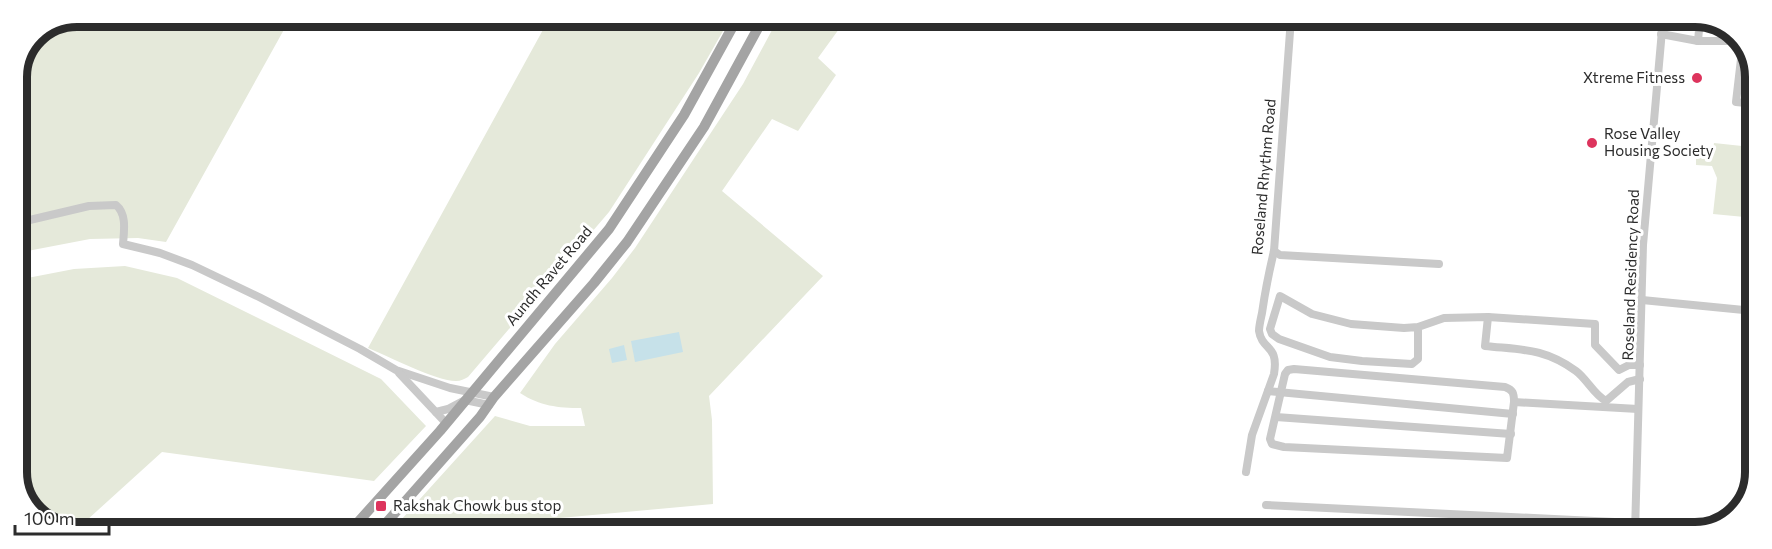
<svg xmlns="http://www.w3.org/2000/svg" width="1772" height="549" font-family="Commissioner,sans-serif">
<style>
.green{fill:#e5e9da}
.water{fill:#c6e1e9}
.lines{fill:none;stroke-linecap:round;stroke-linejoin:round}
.minor{stroke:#c9c9c9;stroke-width:8}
.major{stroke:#a4a4a4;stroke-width:10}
.poi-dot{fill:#dd345d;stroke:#fff;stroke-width:2}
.labels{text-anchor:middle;stroke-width:6;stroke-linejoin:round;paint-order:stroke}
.poi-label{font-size:15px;fill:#2c2c2c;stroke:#fff;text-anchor:start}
.street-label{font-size:15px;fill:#2c2c2c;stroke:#fff}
.rim{fill:none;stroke:#2c2c2c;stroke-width:8}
</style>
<rect width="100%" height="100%" fill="#fff"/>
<g class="green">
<polygon points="77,17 291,17 166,242 138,238 90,239 17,253 17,76 34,34"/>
<path d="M550,17H731L699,73L609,212L468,377C464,379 461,381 456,381C436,381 388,356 368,348Z"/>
<path d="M779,17L847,18L818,58L836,75L798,131L772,119L722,191L823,276L709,396L712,420L713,504L560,518L562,531H391L495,416L530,426H585L581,408C558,408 540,406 520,393L555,344L612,278L635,248L743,84Z"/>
<polygon points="1748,106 1755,107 1755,218 1713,214 1717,178 1712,166 1696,165 1696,150 1713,150 1714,143 1742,146"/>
<polygon points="125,266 177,278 381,379 426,426 374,481 162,452 76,530 61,530 29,509 17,477 17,280 74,269"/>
</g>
<g class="water">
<polygon points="679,332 683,352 635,362 631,341"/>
<polygon points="624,345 627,360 612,363 609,349"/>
</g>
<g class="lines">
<g class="minor">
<polyline points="1661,34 1698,41 1742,41"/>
<polyline points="1698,41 1700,19"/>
<polyline points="1743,42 1736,102 1755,104"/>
<path d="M17,223L89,206L116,205C127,214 124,231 123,244L160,253L192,265L259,297L360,349L396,370L450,388L494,397"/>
<polyline points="1274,251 1280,255 1439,264"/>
<polyline points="1642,300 1754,311"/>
<path d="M1488,317L1485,346C1522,350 1544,348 1576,371C1587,379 1594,395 1606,401L1628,382L1640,379"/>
<polyline points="1418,327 1418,359 1412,364 1362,361 1330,357 1279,339 1272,334 1270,329 1280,296 1312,314 1351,324 1404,328 1418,327 1444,318 1488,317 1595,324 1595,345 1619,370 1629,365 1640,365"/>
<polyline points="1750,351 1754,311"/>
<polyline points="399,373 446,423"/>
<polyline points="1268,391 1513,414"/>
<path d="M1514,402C1514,393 1513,390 1505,387L1294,369L1288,370L1285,374L1270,439L1272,444L1284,447L1507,458L1514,402L1638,409"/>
<polyline points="436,412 448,409 465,400 489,405"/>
<polyline points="1276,417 1511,434"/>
<path d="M1246,472L1252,435L1274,374C1279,344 1262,351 1259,331C1259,326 1261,318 1262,313C1265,292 1269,272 1274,251L1291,18"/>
<polyline points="1266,505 1635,523 1702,530"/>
<polyline points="1635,532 1643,245 1663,19"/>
</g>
<g class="major">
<polyline points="350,531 440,431 609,229 684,115 738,17"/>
<polyline points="379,531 480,417 494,397 594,283 627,242 704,127 764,17"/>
</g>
</g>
<g class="poi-dot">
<circle cx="1697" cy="78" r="6"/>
<circle cx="1592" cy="143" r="6"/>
<rect x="375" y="500" width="12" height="12" rx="3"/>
</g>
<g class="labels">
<g class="poi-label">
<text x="1685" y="83" text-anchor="end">Xtreme Fitness</text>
<text x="1604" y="139">Rose Valley<tspan x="1604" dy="17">Housing Society</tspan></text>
<text x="393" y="511">Rakshak Chowk bus stop</text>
</g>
<g class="street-label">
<text transform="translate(1264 177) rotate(-85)" y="5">Roseland Rhythm Road</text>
<text transform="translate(1631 275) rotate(-88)" y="5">Roseland Residency Road</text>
<text transform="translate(549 276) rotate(-50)" y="5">Aundh Ravet Road</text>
</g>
</g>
<path d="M0 0H1772V549H0ZM77 27H1695A50 50 0 0 1 1745 77V472A50 50 0 0 1 1695 522H77A50 50 0 0 1 27 472V77A50 50 0 0 1 77 27Z" fill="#fff" fill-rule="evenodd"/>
<path class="rim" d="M77 27H1695A50 50 0 0 1 1745 77V472A50 50 0 0 1 1695 522H77A50 50 0 0 1 27 472V77A50 50 0 0 1 77 27Z"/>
<path d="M15 525v9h94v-9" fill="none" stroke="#2c2c2c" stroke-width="3"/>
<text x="24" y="525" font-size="18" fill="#2c2c2c" stroke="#ffffff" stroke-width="4.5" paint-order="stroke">100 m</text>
</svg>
